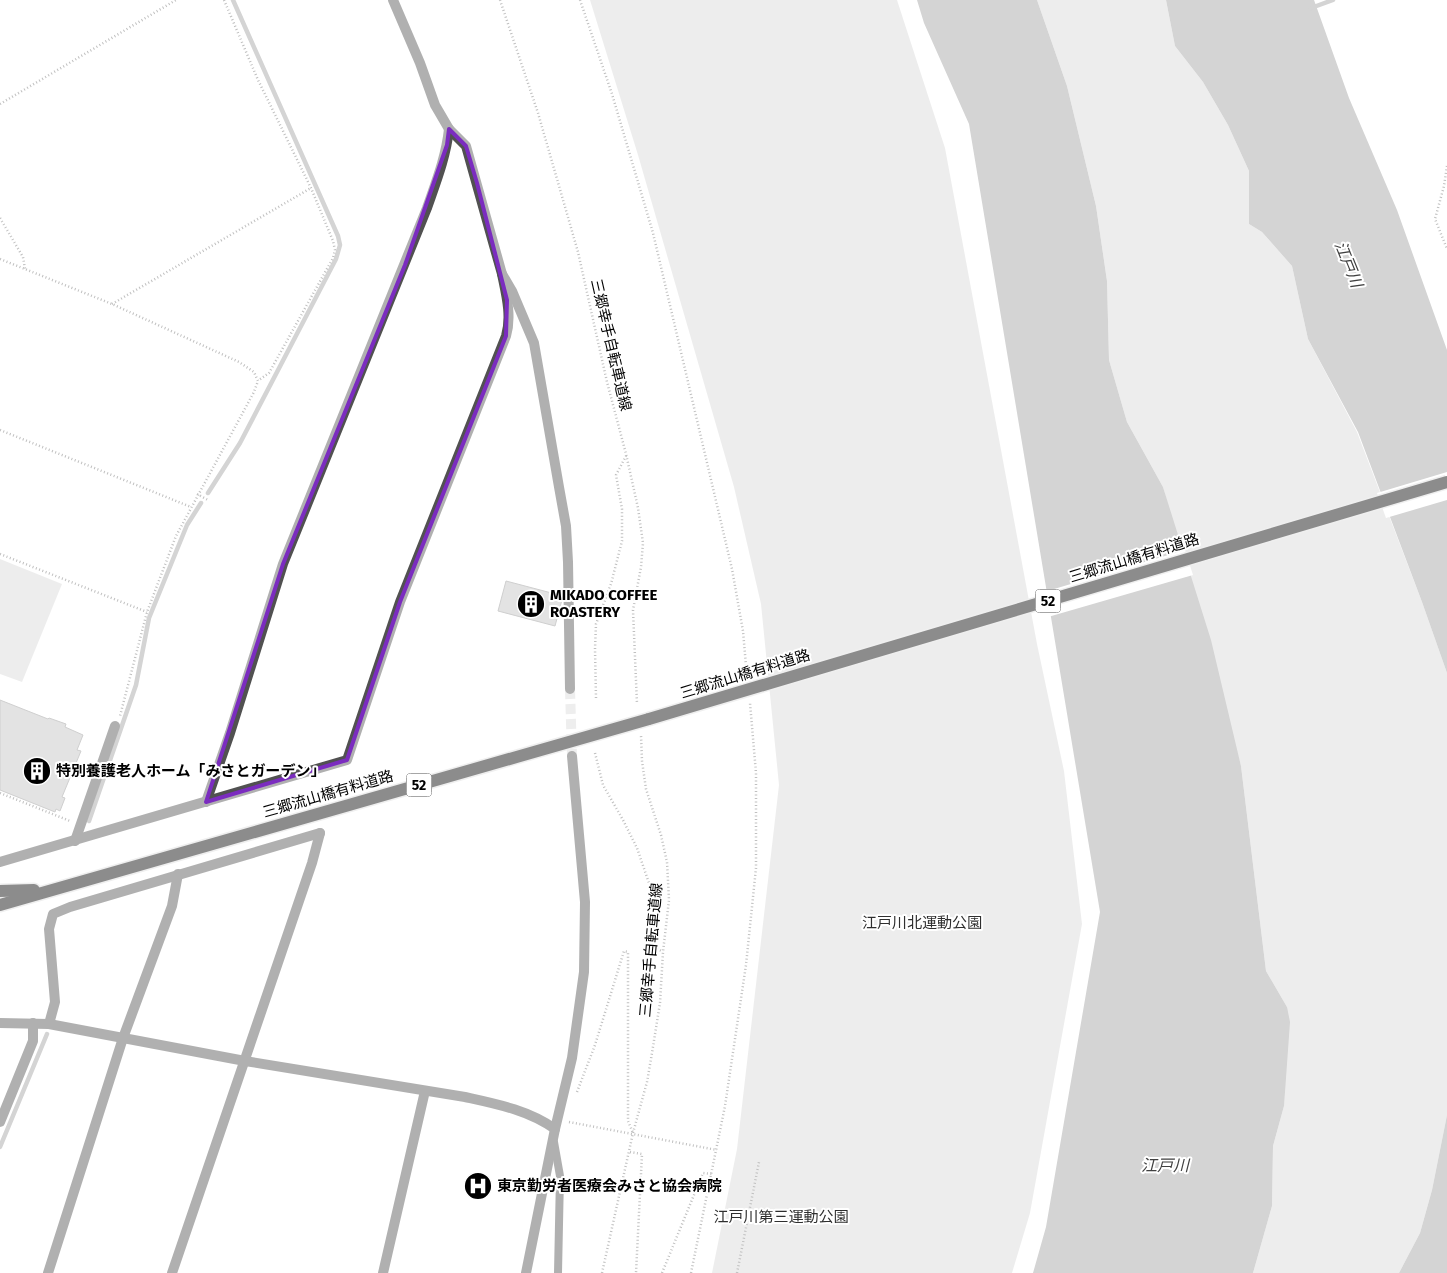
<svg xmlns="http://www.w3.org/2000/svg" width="1447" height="1273" font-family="'Fira Sans','Noto Sans JP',sans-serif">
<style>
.green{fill:#d8d8d8}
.water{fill:#9f9f9f}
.pier{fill:#fff}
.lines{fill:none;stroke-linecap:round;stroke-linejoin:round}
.stream{stroke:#9f9f9f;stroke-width:4.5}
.building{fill:#c0c0c0;stroke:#959595}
.street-tunnel{stroke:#d9d9d9;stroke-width:10;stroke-dasharray:10 5;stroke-linecap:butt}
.primary-casing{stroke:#dbdbdb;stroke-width:15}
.path{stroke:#737373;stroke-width:2.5;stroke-dasharray:1 2.5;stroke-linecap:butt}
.lane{stroke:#515151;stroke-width:8}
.street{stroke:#515151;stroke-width:10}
.primary{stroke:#000;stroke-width:12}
.primary-bridge-casing{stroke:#dbdbdb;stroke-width:15;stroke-linecap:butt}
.primary-bridge{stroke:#000;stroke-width:12}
.marked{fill:none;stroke:#7b2cbf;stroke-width:4;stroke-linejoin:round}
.labels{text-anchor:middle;stroke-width:4;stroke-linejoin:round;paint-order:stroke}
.shield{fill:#fff;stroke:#4c4c4c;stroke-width:1}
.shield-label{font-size:14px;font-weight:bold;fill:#000}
.street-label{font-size:15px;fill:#000;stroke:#fff}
.poi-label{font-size:15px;font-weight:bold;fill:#000;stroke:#fff;text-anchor:start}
.park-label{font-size:15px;fill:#2f2f2f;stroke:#fff}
.water-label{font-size:16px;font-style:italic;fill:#404040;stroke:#fff}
</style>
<rect width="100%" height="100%" fill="#fff"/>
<g class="green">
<polygon points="590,0 897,0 945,148 1037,644 1064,771 1082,924 1030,1213 1012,1273 712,1273 737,1149 779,785 761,604 734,487 638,155"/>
<polygon points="1037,0 1166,0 1175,46 1203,82 1228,125 1249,171 1249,224 1262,232 1292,266 1308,339 1357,432 1422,602 1447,673 1447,1115 1432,1190 1420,1233 1399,1273 1253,1273 1272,1206 1273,1146 1284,1106 1287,1007 1266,971 1241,766 1163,487 1127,422 1109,360 1107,281 1096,206 1067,86"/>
<polygon points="0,559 62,584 22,682 0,674"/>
</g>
<g class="water">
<polygon points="917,0 1037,0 1067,86 1096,206 1107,281 1109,360 1127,422 1163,487 1211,640 1241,766 1266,971 1287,1007 1290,1022 1284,1106 1273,1146 1272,1206 1253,1273 1033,1273 1046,1227 1100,912 969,124 924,23"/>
<polygon points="1166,0 1314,0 1349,98 1397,210 1447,350 1447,673 1422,602 1358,432 1308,339 1292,266 1262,232 1249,224 1249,171 1228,125 1203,82 1175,46"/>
<polygon points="1447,1115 1447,1273 1399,1273 1420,1233 1432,1190"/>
</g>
<g class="pier">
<polygon points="1447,472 1447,500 1386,518 1377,493"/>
<polygon points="1185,550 1193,575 1048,617 1044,592"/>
</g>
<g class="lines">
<g class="stream">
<polyline points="1311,8 1333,0"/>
<polyline points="208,493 240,443 336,259 340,245 338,236 233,0"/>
<polyline points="89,821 136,685 149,618 187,525 201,503"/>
<polyline points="0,1147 47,1034"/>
</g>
</g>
<g class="building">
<polygon points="506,581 563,596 555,626 498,611"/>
<polygon points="0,700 48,719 49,718 66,724 65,727 83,735 77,750 81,751 62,797 65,798 60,811 56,809 55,812 0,790"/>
</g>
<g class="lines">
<polyline class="street-tunnel" points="570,689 572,756"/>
<defs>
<g id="primary">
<polyline points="0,891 34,890"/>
<polyline points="0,905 649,719"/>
</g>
</defs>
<use href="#primary" class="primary-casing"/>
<g class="path">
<polyline points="224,0 258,80 311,188 333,241 335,250 333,258 269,373 259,380"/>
<polyline points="500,0 538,113 578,252 607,382 626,454 638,508 643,543 641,567 633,610 637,704"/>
<polyline points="580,0 612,94 653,233 732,569 743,631 747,677"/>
<polyline points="0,104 176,0"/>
<polyline points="1447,166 1444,186 1435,219 1447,249"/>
<polyline points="0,218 23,257 25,269"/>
<polyline points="0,259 112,304 239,362 254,372 258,381 254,392 176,536 147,612 120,716"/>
<polyline points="112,304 311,188"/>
<polyline points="0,430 191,507"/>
<polyline points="197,494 208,500"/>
<polyline points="0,554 147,612"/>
<polyline points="596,698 595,649 596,624 611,584 622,541 622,509 616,475 626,456"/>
<polyline points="595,753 603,785 623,820 637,848 651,889 653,916 652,945 663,952"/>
<polyline points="0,793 70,821"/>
<polyline points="577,1092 595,1045 624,951 628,952 628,1121 633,1133"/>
<polyline points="569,1122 717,1150"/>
<polyline points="630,1152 642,1154 636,1273"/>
<polyline points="602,1273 633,1133 647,1082 652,1053 660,1003 663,952 669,900 667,862 661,835 646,789 642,761 641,735"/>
<polyline points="662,1273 703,1173 712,1174"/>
<polyline points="691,1273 725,1106 746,965 756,868 756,773 750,703"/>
<polyline points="737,1273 759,1162"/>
</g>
<polyline class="lane" points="554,1142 560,1176 558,1273"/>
<g class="street">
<polyline points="393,0 420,63 435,105 449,129 466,146 502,274 512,291 534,343 559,487 566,526 568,562 570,689"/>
<path d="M206,802L230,733L283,564L427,208C436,182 446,157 449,129"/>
<polyline points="75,841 115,726"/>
<path d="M0,862L347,760L400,602L506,336C512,316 506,294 502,274"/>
<path d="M0,1023L49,1024L245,1061L465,1097C497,1104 528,1110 555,1129"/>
<polyline points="49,1024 55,1002 49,929 53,914 70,907 320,833"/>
<polyline points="0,1122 33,1041 33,1023"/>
<polyline points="48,1273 123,1038 172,906 178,874"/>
<polyline points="172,1273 312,863 320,833"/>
<polyline points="383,1273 425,1091"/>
<polyline points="526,1273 555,1129 572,1058 584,972 585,902 572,756"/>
</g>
<use href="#primary" class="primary"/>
<defs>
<polyline id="primary-bridge" points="649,719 1447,482"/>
</defs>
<use href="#primary-bridge" class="primary-bridge-casing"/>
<use href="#primary-bridge" class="primary-bridge"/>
</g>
<path d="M0 0H1447V1273H0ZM449,129L466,146L477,183L507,300L506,336L400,602L347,760L206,802L283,564L405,265L447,145Z" fill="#fff" fill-opacity=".55" fill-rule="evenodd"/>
<path class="marked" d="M449,129L466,146L477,183L507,300L506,336L400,602L347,760L206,802L283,564L405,265L447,145Z"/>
<defs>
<symbol id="building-disc" viewBox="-11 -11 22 22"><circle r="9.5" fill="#000" stroke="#fff"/><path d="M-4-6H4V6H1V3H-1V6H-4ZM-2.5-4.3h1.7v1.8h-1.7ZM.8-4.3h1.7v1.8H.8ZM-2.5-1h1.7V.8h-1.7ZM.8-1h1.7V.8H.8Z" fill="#fff"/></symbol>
<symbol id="hospital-disc" viewBox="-11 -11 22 22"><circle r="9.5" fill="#000" stroke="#fff"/><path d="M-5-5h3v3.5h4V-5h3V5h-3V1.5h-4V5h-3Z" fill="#fff"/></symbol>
</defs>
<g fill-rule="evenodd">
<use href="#building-disc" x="515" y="588" width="32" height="32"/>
<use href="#building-disc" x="21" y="755" width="32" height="32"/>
<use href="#hospital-disc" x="462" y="1170" width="32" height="32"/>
</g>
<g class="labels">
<g class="shield">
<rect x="1035.5" y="589.5" width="25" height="23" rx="4"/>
<rect x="406.5" y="773.5" width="25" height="23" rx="4"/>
</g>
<g class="shield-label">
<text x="1048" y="606">52</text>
<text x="419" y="790">52</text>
</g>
<g class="street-label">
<text transform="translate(611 345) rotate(77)" y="5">三郷幸手自転車道線</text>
<text transform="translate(1134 558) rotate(-17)" y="5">三郷流山橋有料道路</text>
<text transform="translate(745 674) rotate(-17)" y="5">三郷流山橋有料道路</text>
<text transform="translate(328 794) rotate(-16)" y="5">三郷流山橋有料道路</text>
<text transform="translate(651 950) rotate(-85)" y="5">三郷幸手自転車道線</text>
</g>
<g class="poi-label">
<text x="550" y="600">MIKADO COFFEE<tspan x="550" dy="17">ROASTERY</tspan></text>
<text x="56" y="776">特別養護老人ホーム「みさとガーデン」</text>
<text x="497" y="1191">東京勤労者医療会みさと協会病院</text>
</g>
<g class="park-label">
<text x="922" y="928">江戸川北運動公園</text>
<text x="781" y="1222">江戸川第三運動公園</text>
</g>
<g class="water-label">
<text transform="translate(1349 264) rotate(68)" y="6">江戸川</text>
<text x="1165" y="1171">江戸川</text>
</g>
</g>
</svg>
